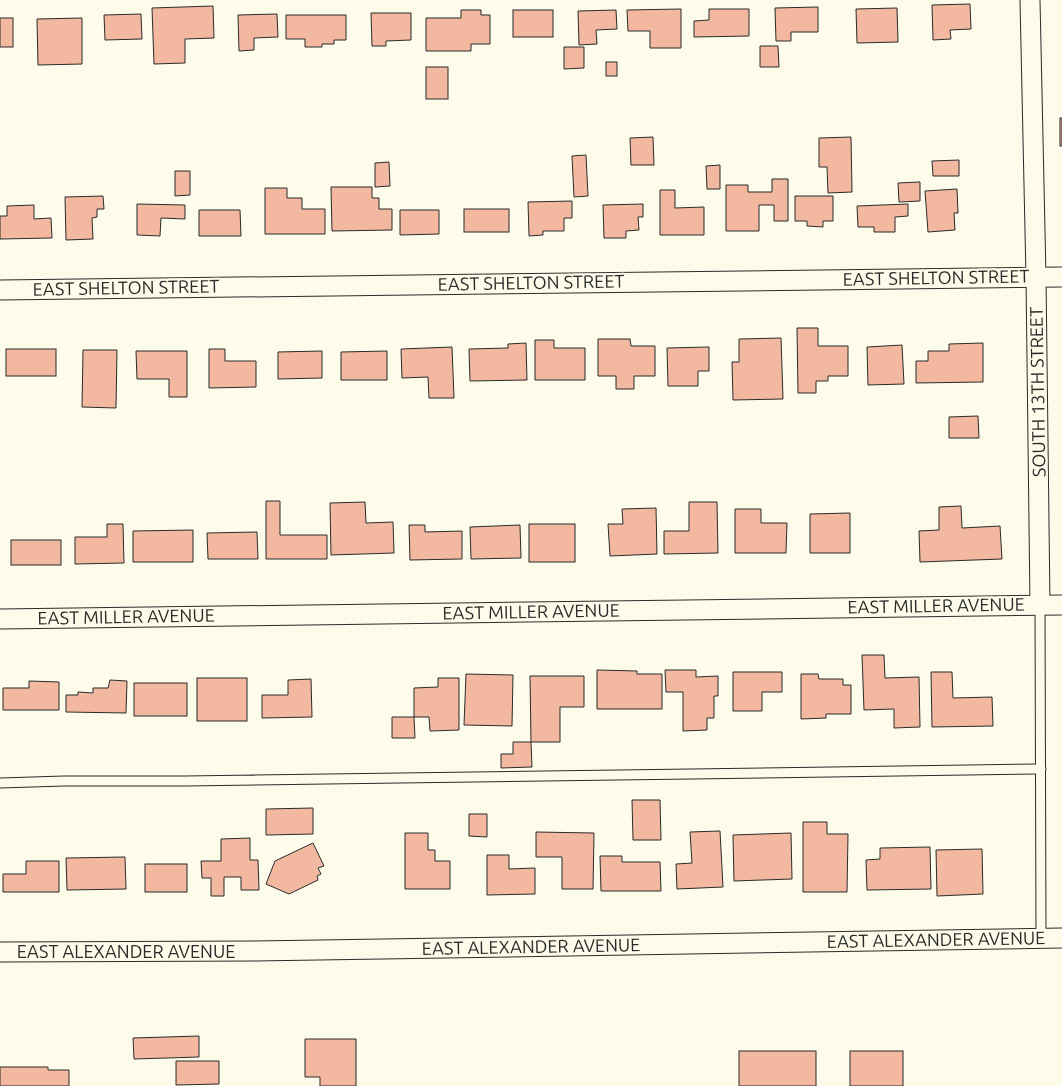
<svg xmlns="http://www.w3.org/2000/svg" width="1062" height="1086" font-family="Ubuntu,sans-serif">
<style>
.building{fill:#f2b8a0;stroke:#2b2b2b}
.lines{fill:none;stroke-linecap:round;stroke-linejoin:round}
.service-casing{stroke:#2b2b2b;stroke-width:11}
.minor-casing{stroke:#2b2b2b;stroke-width:21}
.service{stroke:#fdfbea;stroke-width:9}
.minor{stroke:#fdfbea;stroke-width:19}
.labels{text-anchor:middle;stroke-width:4;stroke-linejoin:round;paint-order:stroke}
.street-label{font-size:18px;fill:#2b2b2b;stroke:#fdfbea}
</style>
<rect width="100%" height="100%" fill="#fdfbea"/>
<g class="building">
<polygon points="970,4 971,29 950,30 951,39 933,40 932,5"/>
<polygon points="213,6 214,38 185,39 185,63 154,64 152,8"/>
<polygon points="818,7 818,32 791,32 791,41 776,41 775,8"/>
<polygon points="897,8 898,42 857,43 856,9"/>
<polygon points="681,9 681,48 650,48 650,31 628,31 627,10"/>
<polygon points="709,9 749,9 749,36 694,37 694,21 709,20"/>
<polygon points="461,10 481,10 481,15 490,15 490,44 471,44 471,51 426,51 426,18 461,18"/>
<rect x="513" y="10" width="40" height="27"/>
<polygon points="616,10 617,29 596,30 597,44 579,45 578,11"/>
<polygon points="371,13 411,13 411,40 386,41 386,46 372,46"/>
<polygon points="141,14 142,39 105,40 104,15"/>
<polygon points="277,14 278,37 254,38 254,50 239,51 238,15"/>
<polygon points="286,15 346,15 346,40 334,40 334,44 322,44 322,47 305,47 305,39 286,39"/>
<rect x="0" y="18" width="13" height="29"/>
<polygon points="82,18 82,64 38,65 37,19"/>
<polygon points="760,46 778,46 779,67 760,67"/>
<polygon points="564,47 584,47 584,68 564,69"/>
<rect x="606" y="62" width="11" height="14"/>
<rect x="426" y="67" width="22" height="32"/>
<rect x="1060" y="118" width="2" height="28"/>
<polygon points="653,137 654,165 631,165 630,138"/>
<polygon points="851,137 852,192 828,193 827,167 819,167 819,138"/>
<polygon points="586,155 588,196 574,197 572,156"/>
<polygon points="959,160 959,176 933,176 932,161"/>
<polygon points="389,162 390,186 375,187 375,163"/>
<polygon points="720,165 720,189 707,189 706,166"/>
<polygon points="175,171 190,171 190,195 175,196"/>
<polygon points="772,179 788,179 788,221 774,221 774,205 759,205 759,231 726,231 726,185 748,185 748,192 772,192"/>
<polygon points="920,182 920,201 899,202 898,183"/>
<polygon points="331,187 372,187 372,198 379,198 379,209 392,209 392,230 332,231"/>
<polygon points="265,188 287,188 287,198 302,198 302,209 325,209 325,234 265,234"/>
<polygon points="957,189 958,213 954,213 955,230 928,232 925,191"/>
<polygon points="660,190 675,190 675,208 704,207 704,235 660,235"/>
<polygon points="103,196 104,209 97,209 97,217 92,218 93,239 66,240 65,197"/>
<polygon points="795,196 833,196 833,221 823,221 823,227 807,226 807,221 795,221"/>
<polygon points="572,201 572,218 564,218 564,231 543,231 543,235 529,236 528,202"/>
<polygon points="137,204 185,205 185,219 161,218 160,236 137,235"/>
<polygon points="643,204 643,217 638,217 639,230 626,231 626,238 604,238 603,205"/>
<polygon points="908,204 908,216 895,217 895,232 874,232 874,227 858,227 857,206"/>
<polygon points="34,205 34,219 51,218 52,238 0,239 0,216 7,216 7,206"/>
<rect x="464" y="209" width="45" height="23"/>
<polygon points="199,210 240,210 241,236 199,236"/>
<polygon points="400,210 439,210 439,234 400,235"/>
<polygon points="797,328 818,328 818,346 848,346 848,376 828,376 828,381 816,381 816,393 798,393"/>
<polygon points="781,338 783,399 733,400 732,362 739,362 739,339"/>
<polygon points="598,339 630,339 631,346 655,346 655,376 634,376 634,389 616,389 616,376 598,376"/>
<polygon points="535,340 554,340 554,348 585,348 585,380 535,380"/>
<polygon points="526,343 527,380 470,381 469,349 508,348 508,344"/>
<polygon points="983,343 983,382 916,383 916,361 928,361 928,351 949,351 949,344"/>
<polygon points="902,345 904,384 868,385 867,347"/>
<polygon points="452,347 454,398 429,398 428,377 402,378 401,349"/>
<polygon points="709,347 709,371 698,371 698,386 668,386 667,348"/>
<rect x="6" y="349" width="50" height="27"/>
<polygon points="209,349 225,349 225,361 256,361 256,387 209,388"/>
<polygon points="83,350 117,350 116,408 82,407"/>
<polygon points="136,351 187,351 187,397 169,397 169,379 137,379"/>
<polygon points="322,351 322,378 278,379 278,352"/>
<polygon points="387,351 387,380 341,380 341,352"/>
<polygon points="978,416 979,438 949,438 949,417"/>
<polygon points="266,501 280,501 280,535 327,535 327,559 266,559"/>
<polygon points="365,502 366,523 393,522 394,553 331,555 330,503"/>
<polygon points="689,502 717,502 718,553 664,554 664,531 689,531"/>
<polygon points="961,506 962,528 1000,526 1002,559 920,562 919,531 939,530 939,507"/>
<polygon points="656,508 657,554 610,556 608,524 623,524 622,509"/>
<polygon points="735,509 761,509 761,523 787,523 786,553 735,553"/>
<polygon points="850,513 850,553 810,553 810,514"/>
<polygon points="107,524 123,524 124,563 75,564 75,537 107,537"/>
<rect x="529" y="524" width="46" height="38"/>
<polygon points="409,525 425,525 425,532 462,531 462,559 410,560"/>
<polygon points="520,525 521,558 471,559 470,527"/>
<polygon points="193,530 193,562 133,562 133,531"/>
<polygon points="257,532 258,559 208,559 207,533"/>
<rect x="11" y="540" width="50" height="25"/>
<polygon points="862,655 884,655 885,678 919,677 920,727 894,728 894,709 864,710"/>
<polygon points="597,670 637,671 637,674 662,674 662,709 597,709"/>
<polygon points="665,670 696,670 696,677 718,676 718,696 714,696 714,718 707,718 707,730 683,731 683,692 666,692"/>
<polygon points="733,672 782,672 782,692 762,692 762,711 733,711"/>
<polygon points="931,672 952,672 953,698 992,697 993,726 932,727"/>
<polygon points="466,674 513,675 512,726 464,725"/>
<polygon points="801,674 818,674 819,679 843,679 843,685 851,685 851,714 826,714 826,718 801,719"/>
<polygon points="530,676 584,676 584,707 560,707 560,742 531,742"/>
<rect x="197" y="678" width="50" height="43"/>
<polygon points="438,678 459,678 459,730 430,731 429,717 414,717 414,688 438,687"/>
<polygon points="311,679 312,717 262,718 262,695 288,695 288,680"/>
<polygon points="110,680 127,681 126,713 66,712 66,695 78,695 78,692 93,693 93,688 108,688"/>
<polygon points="29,681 59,682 59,710 3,710 3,688 29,688"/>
<rect x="134" y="683" width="53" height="33"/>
<polygon points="392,717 414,717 415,738 392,738"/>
<polygon points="513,742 531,742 532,767 501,768 501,754 513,754"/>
<polygon points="632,800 660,800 661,840 633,840"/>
<polygon points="313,808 313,834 266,835 266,809"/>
<polygon points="469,814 487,814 487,837 469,836"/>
<polygon points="803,822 827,822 827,834 848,834 847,892 803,892"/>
<polygon points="720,831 723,887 677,889 676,864 692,863 690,832"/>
<polygon points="536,832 594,833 593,889 562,889 562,857 536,857"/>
<polygon points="405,833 428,833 428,850 435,850 435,861 450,861 450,889 405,889"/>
<polygon points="791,833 792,879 734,881 733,835"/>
<polygon points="250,838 250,860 258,860 259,890 241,890 241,877 224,877 224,896 211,896 211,878 202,878 201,861 221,861 221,839"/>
<polygon points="313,843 324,866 318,868 321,874 317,876 318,880 289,894 266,884 275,861"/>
<polygon points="930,847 931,889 867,890 866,860 880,859 880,848"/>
<polygon points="982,849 983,894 937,896 936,850"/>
<polygon points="487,855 509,855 509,869 535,868 535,894 487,895"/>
<polygon points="600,856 622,856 622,862 660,862 661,891 601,891"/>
<polygon points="125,857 126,889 67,890 66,858"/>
<polygon points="26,861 59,861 59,892 3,892 3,874 26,874"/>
<rect x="145" y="864" width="42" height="28"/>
<polygon points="199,1036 199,1057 134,1059 133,1038"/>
<polygon points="305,1039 356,1039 356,1086 320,1086 320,1077 305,1077"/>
<rect x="739" y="1051" width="77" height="35"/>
<rect x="850" y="1051" width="53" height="35"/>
<polygon points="176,1061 219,1061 219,1084 176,1085"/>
<polygon points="0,1067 48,1067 48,1070 69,1070 69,1086 0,1086"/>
</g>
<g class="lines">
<defs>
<g id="service">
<polyline points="1040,605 1041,939"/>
<polyline points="0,783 64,781 185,781 1041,769"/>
</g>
<g id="minor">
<polyline points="1030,0 1036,277 1040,605"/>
<polyline points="0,290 1062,277"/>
<polyline points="0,619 1062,605"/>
<polyline points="0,952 255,951 1062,938"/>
</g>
</defs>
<use href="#service" class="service-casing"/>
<use href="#minor" class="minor-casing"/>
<use href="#service" class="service"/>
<use href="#minor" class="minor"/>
</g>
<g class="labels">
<g class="street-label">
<text transform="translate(936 278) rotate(-1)" y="6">EAST SHELTON STREET</text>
<text transform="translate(531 283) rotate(-1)" y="6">EAST SHELTON STREET</text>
<text transform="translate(126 288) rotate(-1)" y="6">EAST SHELTON STREET</text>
<text transform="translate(1038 392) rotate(-91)" y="6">SOUTH 13TH STREET</text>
<text transform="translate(936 606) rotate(-1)" y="6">EAST MILLER AVENUE</text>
<text transform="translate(531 612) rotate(-1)" y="6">EAST MILLER AVENUE</text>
<text transform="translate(126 617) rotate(-1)" y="6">EAST MILLER AVENUE</text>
<text transform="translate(936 940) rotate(-1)" y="6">EAST ALEXANDER AVENUE</text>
<text transform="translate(531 947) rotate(-1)" y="6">EAST ALEXANDER AVENUE</text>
<text x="126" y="958">EAST ALEXANDER AVENUE</text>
</g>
</g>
</svg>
